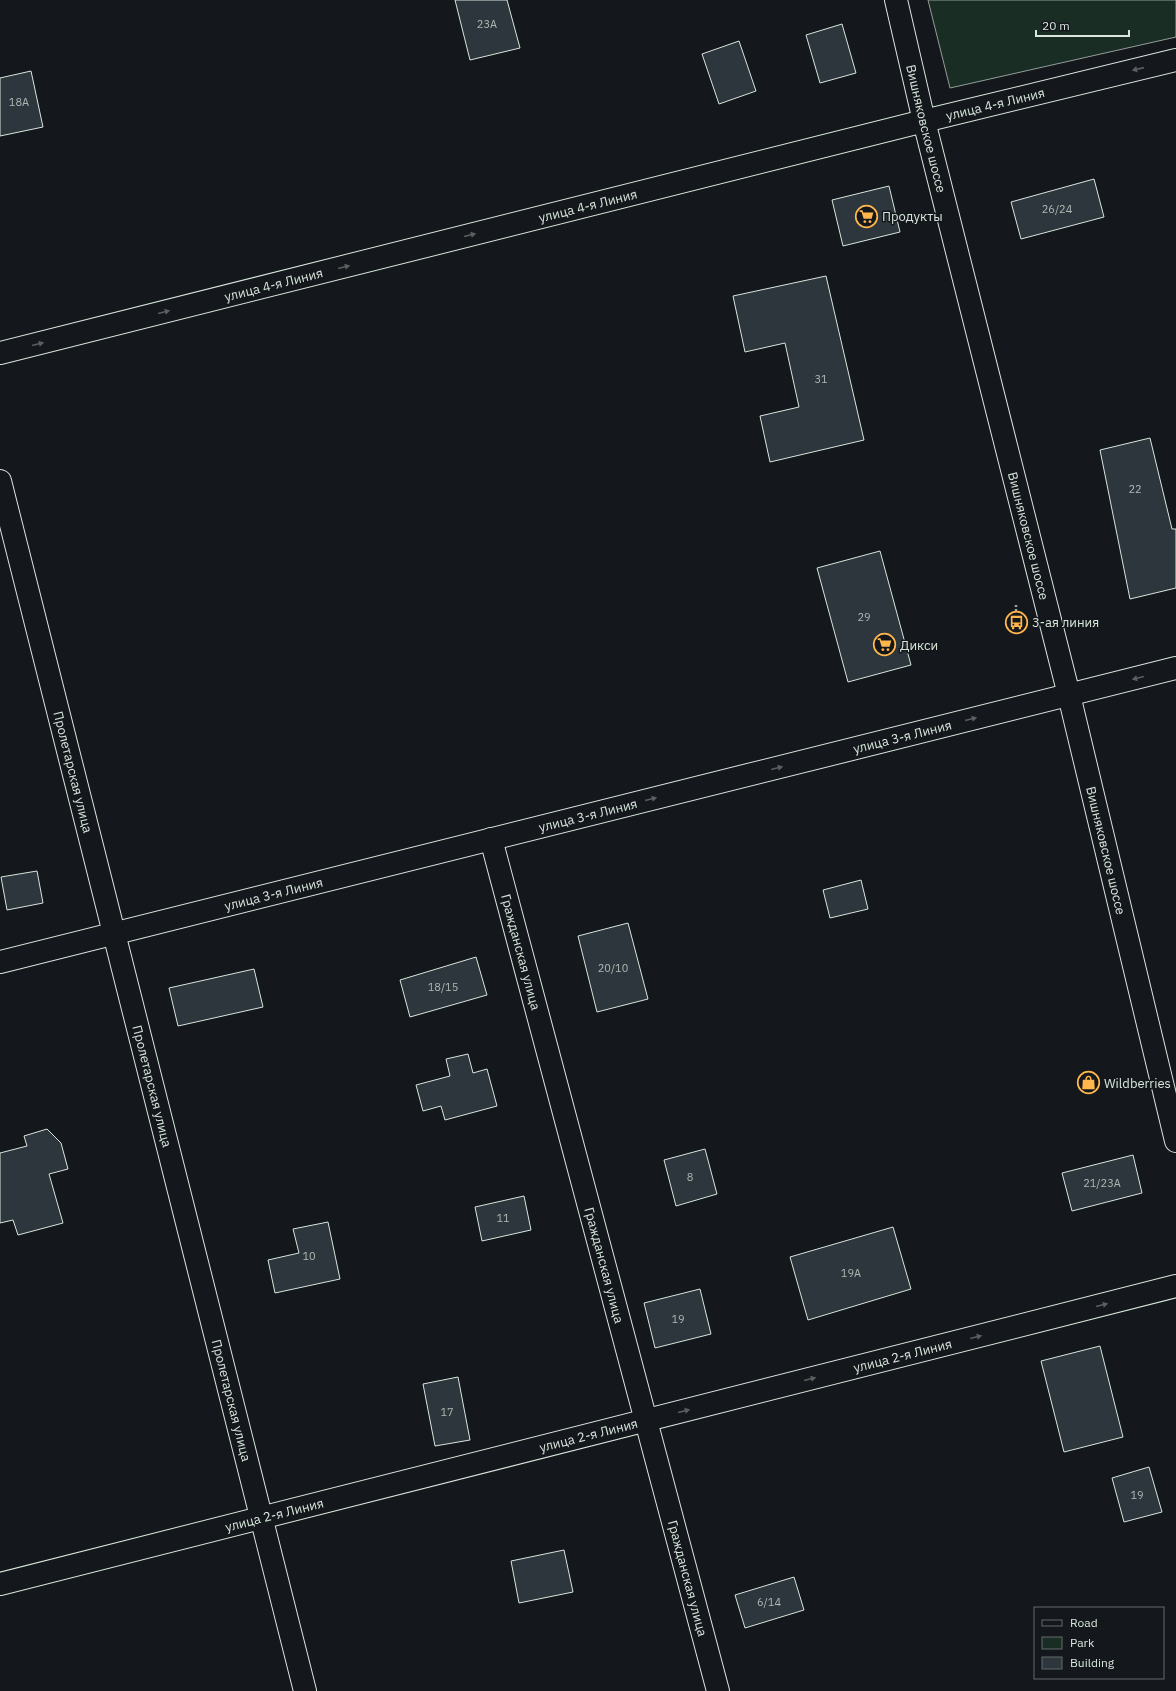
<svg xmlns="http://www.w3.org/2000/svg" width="1176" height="1691" font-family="'IBM Plex Sans',sans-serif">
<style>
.green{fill:#1a2d24;stroke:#939e99}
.building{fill:#2c363c;stroke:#d8e6dc}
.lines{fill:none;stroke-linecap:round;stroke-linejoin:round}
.minor-casing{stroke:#d8e6dc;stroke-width:24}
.tertiary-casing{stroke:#d8e6dc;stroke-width:24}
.path{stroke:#9da8a2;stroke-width:2.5;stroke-dasharray:3 2;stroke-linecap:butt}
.minor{stroke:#14181c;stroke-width:22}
.tertiary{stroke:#14181c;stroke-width:22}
.oneway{fill:#59605f}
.labels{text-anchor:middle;stroke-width:3;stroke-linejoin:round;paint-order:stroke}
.number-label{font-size:11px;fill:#adbab4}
.street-label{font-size:13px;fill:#d8e6dc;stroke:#14181c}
.poi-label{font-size:13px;fill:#d8e6dc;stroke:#14181c;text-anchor:start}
</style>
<rect width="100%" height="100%" fill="#14181c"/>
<polygon class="green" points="928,0 1176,0 1176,37 950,88"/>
<g class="building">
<polygon points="455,0 507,0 520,48 470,60"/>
<polygon points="842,24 856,73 820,83 806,35"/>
<polygon points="739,41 756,91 719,104 702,54"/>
<polygon points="31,71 43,127 0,136 0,78"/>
<polygon points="1094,179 1104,217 1021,239 1011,202"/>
<polygon points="889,186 900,232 843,246 832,200"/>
<polygon points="826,276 864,440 770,462 760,416 799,407 785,343 745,352 733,296"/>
<polygon points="1150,438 1172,529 1176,529 1176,588 1130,599 1100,450"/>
<polygon points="880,551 911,665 848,682 817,568"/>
<polygon points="37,871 43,903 7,910 1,877"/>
<polygon points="861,880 868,909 830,918 823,890"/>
<polygon points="628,923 648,999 597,1012 578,936"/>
<polygon points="476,957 487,995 410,1017 400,980"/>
<polygon points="254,969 263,1007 178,1026 169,988"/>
<polygon points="468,1054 473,1073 487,1069 497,1106 445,1120 441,1106 423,1111 416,1085 450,1076 446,1059"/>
<polygon points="47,1129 61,1143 68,1169 49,1174 63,1223 18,1235 13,1220 0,1223 0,1153 27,1146 24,1136"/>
<polygon points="705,1149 717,1194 676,1206 664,1160"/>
<polygon points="1133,1155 1142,1193 1072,1211 1062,1173"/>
<polygon points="524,1196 531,1230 482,1241 475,1207"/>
<polygon points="328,1222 340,1279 275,1293 268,1260 299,1253 293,1229"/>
<polygon points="893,1227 911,1289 808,1320 790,1257"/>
<polygon points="700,1289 711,1334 655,1348 644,1303"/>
<polygon points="1100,1346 1123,1437 1064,1452 1041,1361"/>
<polygon points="458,1377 470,1440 435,1446 423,1384"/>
<polygon points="1149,1467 1162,1512 1124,1522 1112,1478"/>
<polygon points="564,1550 573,1592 519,1603 511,1561"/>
<polygon points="794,1577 804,1610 745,1628 735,1595"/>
</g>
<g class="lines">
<defs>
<g id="minor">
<path id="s1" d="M0,353L924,121L1176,60"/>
<path id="s2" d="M0,481L305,1691"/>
<path id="s3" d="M491,839L718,1691"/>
<path id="s4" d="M0,962L1176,668"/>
<path id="s5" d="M0,1584L1176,1286"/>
</g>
<g id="tertiary">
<path id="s6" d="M896,0L924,121L1069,695L1176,1141"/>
</g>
</defs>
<use href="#minor" class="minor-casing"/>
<use href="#tertiary" class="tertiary-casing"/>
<polyline class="path" points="1016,622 1016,605"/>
<use href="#minor" class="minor"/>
<use href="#tertiary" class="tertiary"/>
</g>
<defs><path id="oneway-solid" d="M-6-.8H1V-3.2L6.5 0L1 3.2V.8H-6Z"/></defs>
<g class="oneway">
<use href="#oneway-solid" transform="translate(1138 69) rotate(167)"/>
<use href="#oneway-solid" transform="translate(470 235) rotate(-14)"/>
<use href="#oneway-solid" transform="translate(344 267) rotate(-14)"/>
<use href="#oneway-solid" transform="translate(164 312) rotate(-14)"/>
<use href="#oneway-solid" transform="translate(38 344) rotate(-14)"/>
<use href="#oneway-solid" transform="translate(1138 678) rotate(166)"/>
<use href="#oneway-solid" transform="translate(971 719) rotate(-14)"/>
<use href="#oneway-solid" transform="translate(777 768) rotate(-14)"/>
<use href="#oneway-solid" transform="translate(651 799) rotate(-14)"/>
<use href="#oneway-solid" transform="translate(1102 1305) rotate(-14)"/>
<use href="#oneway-solid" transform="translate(976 1337) rotate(-14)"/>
<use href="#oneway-solid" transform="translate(810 1379) rotate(-14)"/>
<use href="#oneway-solid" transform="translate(684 1411) rotate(-14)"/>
</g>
<defs>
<symbol id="supermarket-ring" viewBox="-11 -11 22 22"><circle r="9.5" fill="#14181c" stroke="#ffb74d" stroke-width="1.5"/><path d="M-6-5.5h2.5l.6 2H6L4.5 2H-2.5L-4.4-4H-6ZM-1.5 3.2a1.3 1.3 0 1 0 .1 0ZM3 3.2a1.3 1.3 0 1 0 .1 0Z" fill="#ffb74d"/></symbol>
<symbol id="bus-ring" viewBox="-11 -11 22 22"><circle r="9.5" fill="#14181c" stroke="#ffb74d" stroke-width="1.5"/><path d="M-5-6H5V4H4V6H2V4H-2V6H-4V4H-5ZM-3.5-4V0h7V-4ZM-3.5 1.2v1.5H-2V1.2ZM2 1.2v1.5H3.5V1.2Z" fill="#ffb74d"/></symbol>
<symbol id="shop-ring" viewBox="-11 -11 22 22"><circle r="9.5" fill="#14181c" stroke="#ffb74d" stroke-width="1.5"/><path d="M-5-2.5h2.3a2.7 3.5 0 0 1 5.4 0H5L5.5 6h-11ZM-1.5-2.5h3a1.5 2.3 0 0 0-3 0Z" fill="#ffb74d"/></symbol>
</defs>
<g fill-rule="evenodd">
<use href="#supermarket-ring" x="854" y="204" width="25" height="25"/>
<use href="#bus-ring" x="1004" y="610" width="25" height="25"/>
<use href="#supermarket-ring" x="872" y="632" width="25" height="25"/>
<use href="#shop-ring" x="1076" y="1070" width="25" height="25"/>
</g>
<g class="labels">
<g class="number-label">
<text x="487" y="28">23А</text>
<text x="19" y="106">18А</text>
<text x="1057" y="213">26/24</text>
<text x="821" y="383">31</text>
<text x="1135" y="493">22</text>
<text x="864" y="621">29</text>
<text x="613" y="972">20/10</text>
<text x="443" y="991">18/15</text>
<text x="690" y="1181">8</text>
<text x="1102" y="1187">21/23А</text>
<text x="503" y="1222">11</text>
<text x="309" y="1260">10</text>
<text x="851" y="1277">19А</text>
<text x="678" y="1323">19</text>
<text x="447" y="1416">17</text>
<text x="1137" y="1499">19</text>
<text x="769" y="1606">6/14</text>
</g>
<g class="street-label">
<text dy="5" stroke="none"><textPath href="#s1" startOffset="1026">улица 4-я Линия</textPath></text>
<text dy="5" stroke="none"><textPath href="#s6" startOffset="132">Вишняковское шоссе</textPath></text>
<text dy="5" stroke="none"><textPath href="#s1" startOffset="606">улица 4-я Линия</textPath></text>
<text dy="5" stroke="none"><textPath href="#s1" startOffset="282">улица 4-я Линия</textPath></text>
<text dy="5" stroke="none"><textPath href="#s6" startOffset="552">Вишняковское шоссе</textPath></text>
<text dy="5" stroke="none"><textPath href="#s4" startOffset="930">улица 3-я Линия</textPath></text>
<text dy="5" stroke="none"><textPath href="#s2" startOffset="300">Пролетарская улица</textPath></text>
<text dy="5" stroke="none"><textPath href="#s4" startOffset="606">улица 3-я Линия</textPath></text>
<text dy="5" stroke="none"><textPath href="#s6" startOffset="876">Вишняковское шоссе</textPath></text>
<text dy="5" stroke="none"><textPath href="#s4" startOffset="282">улица 3-я Линия</textPath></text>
<text dy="5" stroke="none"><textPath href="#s3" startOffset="117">Гражданская улица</textPath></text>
<text dy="5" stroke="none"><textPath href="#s2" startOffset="624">Пролетарская улица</textPath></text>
<text dy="5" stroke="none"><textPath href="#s3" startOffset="441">Гражданская улица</textPath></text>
<text dy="5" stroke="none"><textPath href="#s5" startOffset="931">улица 2-я Линия</textPath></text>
<text dy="5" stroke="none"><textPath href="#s2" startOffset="948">Пролетарская улица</textPath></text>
<text dy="5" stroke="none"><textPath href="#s5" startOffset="607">улица 2-я Линия</textPath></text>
<text dy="5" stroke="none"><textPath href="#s5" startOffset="283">улица 2-я Линия</textPath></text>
<text dy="5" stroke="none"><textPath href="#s3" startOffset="765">Гражданская улица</textPath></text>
</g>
<g class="poi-label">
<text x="882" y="221">Продукты</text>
<text x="1032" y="627">3-ая линия</text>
<text x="900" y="650">Дикси</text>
<text x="1104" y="1088">Wildberries</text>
</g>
</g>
<rect x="1034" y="1607" width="130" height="72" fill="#14181c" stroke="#626a69"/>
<rect x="1042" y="1620" width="20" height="6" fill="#14181c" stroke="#626a69"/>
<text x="1070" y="1627" font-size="12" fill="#d8e6dc">Road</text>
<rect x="1042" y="1637" width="20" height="12" fill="#1a2d24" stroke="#626a69"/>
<text x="1070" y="1647" font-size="12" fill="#d8e6dc">Park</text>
<rect x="1042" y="1657" width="20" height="12" fill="#2c363c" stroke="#626a69"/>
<text x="1070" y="1667" font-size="12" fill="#d8e6dc">Building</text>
<path d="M1036 30v6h93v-6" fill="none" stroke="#d8e6dc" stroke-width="2"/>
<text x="1042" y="30" font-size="12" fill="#d8e6dc" stroke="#14181c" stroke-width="3" paint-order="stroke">20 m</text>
</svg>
